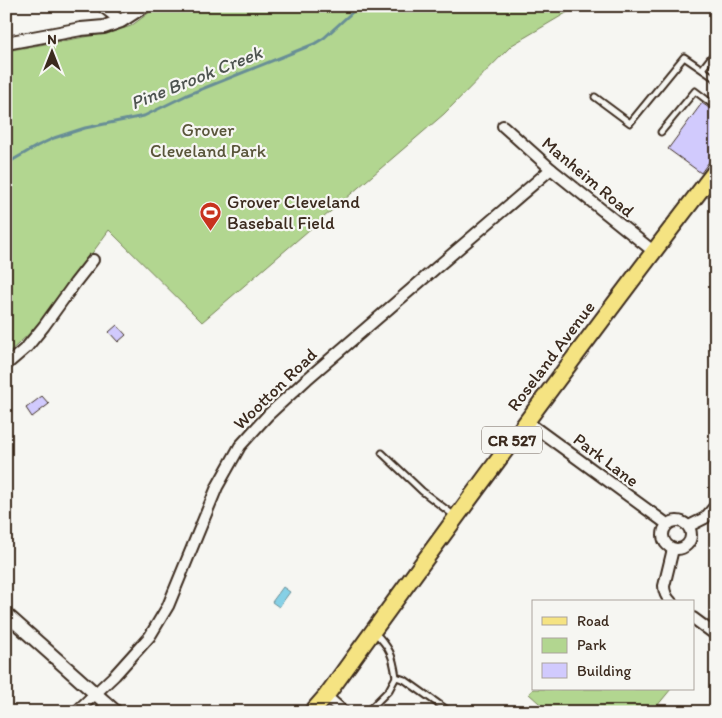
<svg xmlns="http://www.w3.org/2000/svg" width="722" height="718" font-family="Itim,sans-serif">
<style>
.green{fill:#b2d690;stroke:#768057}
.water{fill:#86d0e6;stroke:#688e96}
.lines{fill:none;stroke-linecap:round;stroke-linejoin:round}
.stream{stroke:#688e96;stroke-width:3}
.building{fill:#d1cafd;stroke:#3b2a1e}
.service-casing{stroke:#3b2a1e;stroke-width:9}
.minor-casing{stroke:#3b2a1e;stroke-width:14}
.tertiary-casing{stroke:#3b2a1e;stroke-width:16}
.primary-casing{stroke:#3b2a1e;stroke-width:19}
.service{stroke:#f6f6f2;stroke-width:5}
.minor{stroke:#f6f6f2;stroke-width:10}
.tertiary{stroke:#f6f6f2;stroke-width:12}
.primary{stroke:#f5e382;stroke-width:15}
.labels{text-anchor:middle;stroke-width:4.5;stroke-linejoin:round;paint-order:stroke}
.shield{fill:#f6f6f2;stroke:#73675e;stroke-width:1}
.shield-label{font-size:16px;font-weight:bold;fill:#3b2a1e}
.park-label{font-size:18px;fill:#59553a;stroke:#f6f6f2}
.street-label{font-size:18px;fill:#3b2a1e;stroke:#f6f6f2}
.poi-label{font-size:18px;fill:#3b2a1e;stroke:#f6f6f2;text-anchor:start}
.water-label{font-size:19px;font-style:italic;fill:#4e5450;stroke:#f6f6f2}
</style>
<rect width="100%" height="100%" fill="#f6f6f2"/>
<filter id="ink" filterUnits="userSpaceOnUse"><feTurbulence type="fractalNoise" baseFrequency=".02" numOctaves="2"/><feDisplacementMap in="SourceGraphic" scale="10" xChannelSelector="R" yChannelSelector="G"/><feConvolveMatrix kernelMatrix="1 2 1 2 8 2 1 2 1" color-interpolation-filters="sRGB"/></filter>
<g filter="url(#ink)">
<g class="green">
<polygon points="158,6 578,6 512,45 444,114 202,322 109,230 42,322 6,355 6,51 113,32 131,26"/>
<polygon points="533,689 671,689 652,712 549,712 529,694"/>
</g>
<polygon class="water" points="283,587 290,592 279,607 272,602"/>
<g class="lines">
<polyline class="stream" points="6,164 37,146 54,138 85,128 144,116 187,95 314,44 324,38 359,6"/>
</g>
<g class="building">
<polygon points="702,103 716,113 716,152 701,173 668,149"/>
<polygon points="117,325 126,335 118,342 109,332"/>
<polygon points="42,396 49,404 32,417 26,408"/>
</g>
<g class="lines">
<defs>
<g id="service">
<polyline points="702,69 716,51"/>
<polyline points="595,97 630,123 684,57 716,79"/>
<polyline points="661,132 695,91 716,107"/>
<polyline points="382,453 422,491 456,517"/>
<polyline points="396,677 405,680 447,710"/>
<path d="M367,712L389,690L396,677C393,656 390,647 374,632"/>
</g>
<g id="minor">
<polyline points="102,6 121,21"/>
<polyline points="503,126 551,169 653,251"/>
<polyline points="6,365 27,347 44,326 75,283 93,260"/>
<polyline points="526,421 667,524"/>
<circle cx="677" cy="535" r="14"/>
<polyline points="689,526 705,518 716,505"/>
<path d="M671,602C666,597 664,593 664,586L673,549"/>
<polyline points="693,618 716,635"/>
<polyline points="326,696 344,712"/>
<polyline points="76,712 115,675 150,636 168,606 217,487 240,446 268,415 307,379 551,169"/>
</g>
<g id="tertiary">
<polyline points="6,43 81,29 104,27 121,21 144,6"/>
<polyline points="6,614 116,712"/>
</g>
<path id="primary" d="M312,712L326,696C454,519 583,343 716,170"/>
</defs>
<use href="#service" class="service-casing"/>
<use href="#minor" class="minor-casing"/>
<use href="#tertiary" class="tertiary-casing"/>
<use href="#primary" class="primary-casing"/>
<use href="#service" class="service"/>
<use href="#minor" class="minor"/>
<use href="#tertiary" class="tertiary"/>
<use href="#primary" class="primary"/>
</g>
</g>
<defs>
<symbol id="stadium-pin" viewBox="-11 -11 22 30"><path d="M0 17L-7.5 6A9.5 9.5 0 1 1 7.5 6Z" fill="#c8321e" stroke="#f6f6f2"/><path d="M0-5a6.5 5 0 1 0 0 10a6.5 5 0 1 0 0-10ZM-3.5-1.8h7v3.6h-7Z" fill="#fff"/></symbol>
</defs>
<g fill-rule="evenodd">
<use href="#stadium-pin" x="198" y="200" width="25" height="34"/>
</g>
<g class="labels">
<rect class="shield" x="482" y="426.5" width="60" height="27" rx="4"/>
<g class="shield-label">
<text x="512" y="446">CR 527</text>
</g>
<g class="park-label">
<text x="208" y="136">Grover<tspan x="208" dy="21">Cleveland Park</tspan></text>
</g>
<g class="street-label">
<text transform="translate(588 177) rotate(40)" y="6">Manheim Road</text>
<text transform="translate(551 356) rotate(-53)" y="6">Roseland Avenue</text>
<text transform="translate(275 389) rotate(-44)" y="6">Wootton Road</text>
<text transform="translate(606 460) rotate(37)" y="6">Park Lane</text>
</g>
<g class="poi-label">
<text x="227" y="208">Grover Cleveland<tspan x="227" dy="21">Baseball Field</tspan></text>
</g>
<g class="water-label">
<text transform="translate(196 77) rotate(-22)" y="7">Pine Brook Creek</text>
</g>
</g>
<rect width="722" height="718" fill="none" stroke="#f6f6f2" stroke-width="25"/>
<rect x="12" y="12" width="697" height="693" fill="none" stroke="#3b2a1e" stroke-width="2" filter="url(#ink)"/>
<rect x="532" y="600" width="162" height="90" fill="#f6f6f2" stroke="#aba49d"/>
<rect x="542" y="617" width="25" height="8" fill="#f5e382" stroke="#aba49d"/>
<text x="577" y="626" font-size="15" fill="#3b2a1e">Road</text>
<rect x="542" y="638" width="25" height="15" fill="#b2d690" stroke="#aba49d"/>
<text x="577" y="650" font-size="15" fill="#3b2a1e">Park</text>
<rect x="542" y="663" width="25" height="15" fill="#d1cafd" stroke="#aba49d"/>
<text x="577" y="676" font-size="15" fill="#3b2a1e">Building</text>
<g transform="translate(52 52)" stroke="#f6f6f2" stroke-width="4" paint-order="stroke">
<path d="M0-4L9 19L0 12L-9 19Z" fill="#3b2a1e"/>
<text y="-8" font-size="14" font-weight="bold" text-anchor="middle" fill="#3b2a1e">N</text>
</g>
</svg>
